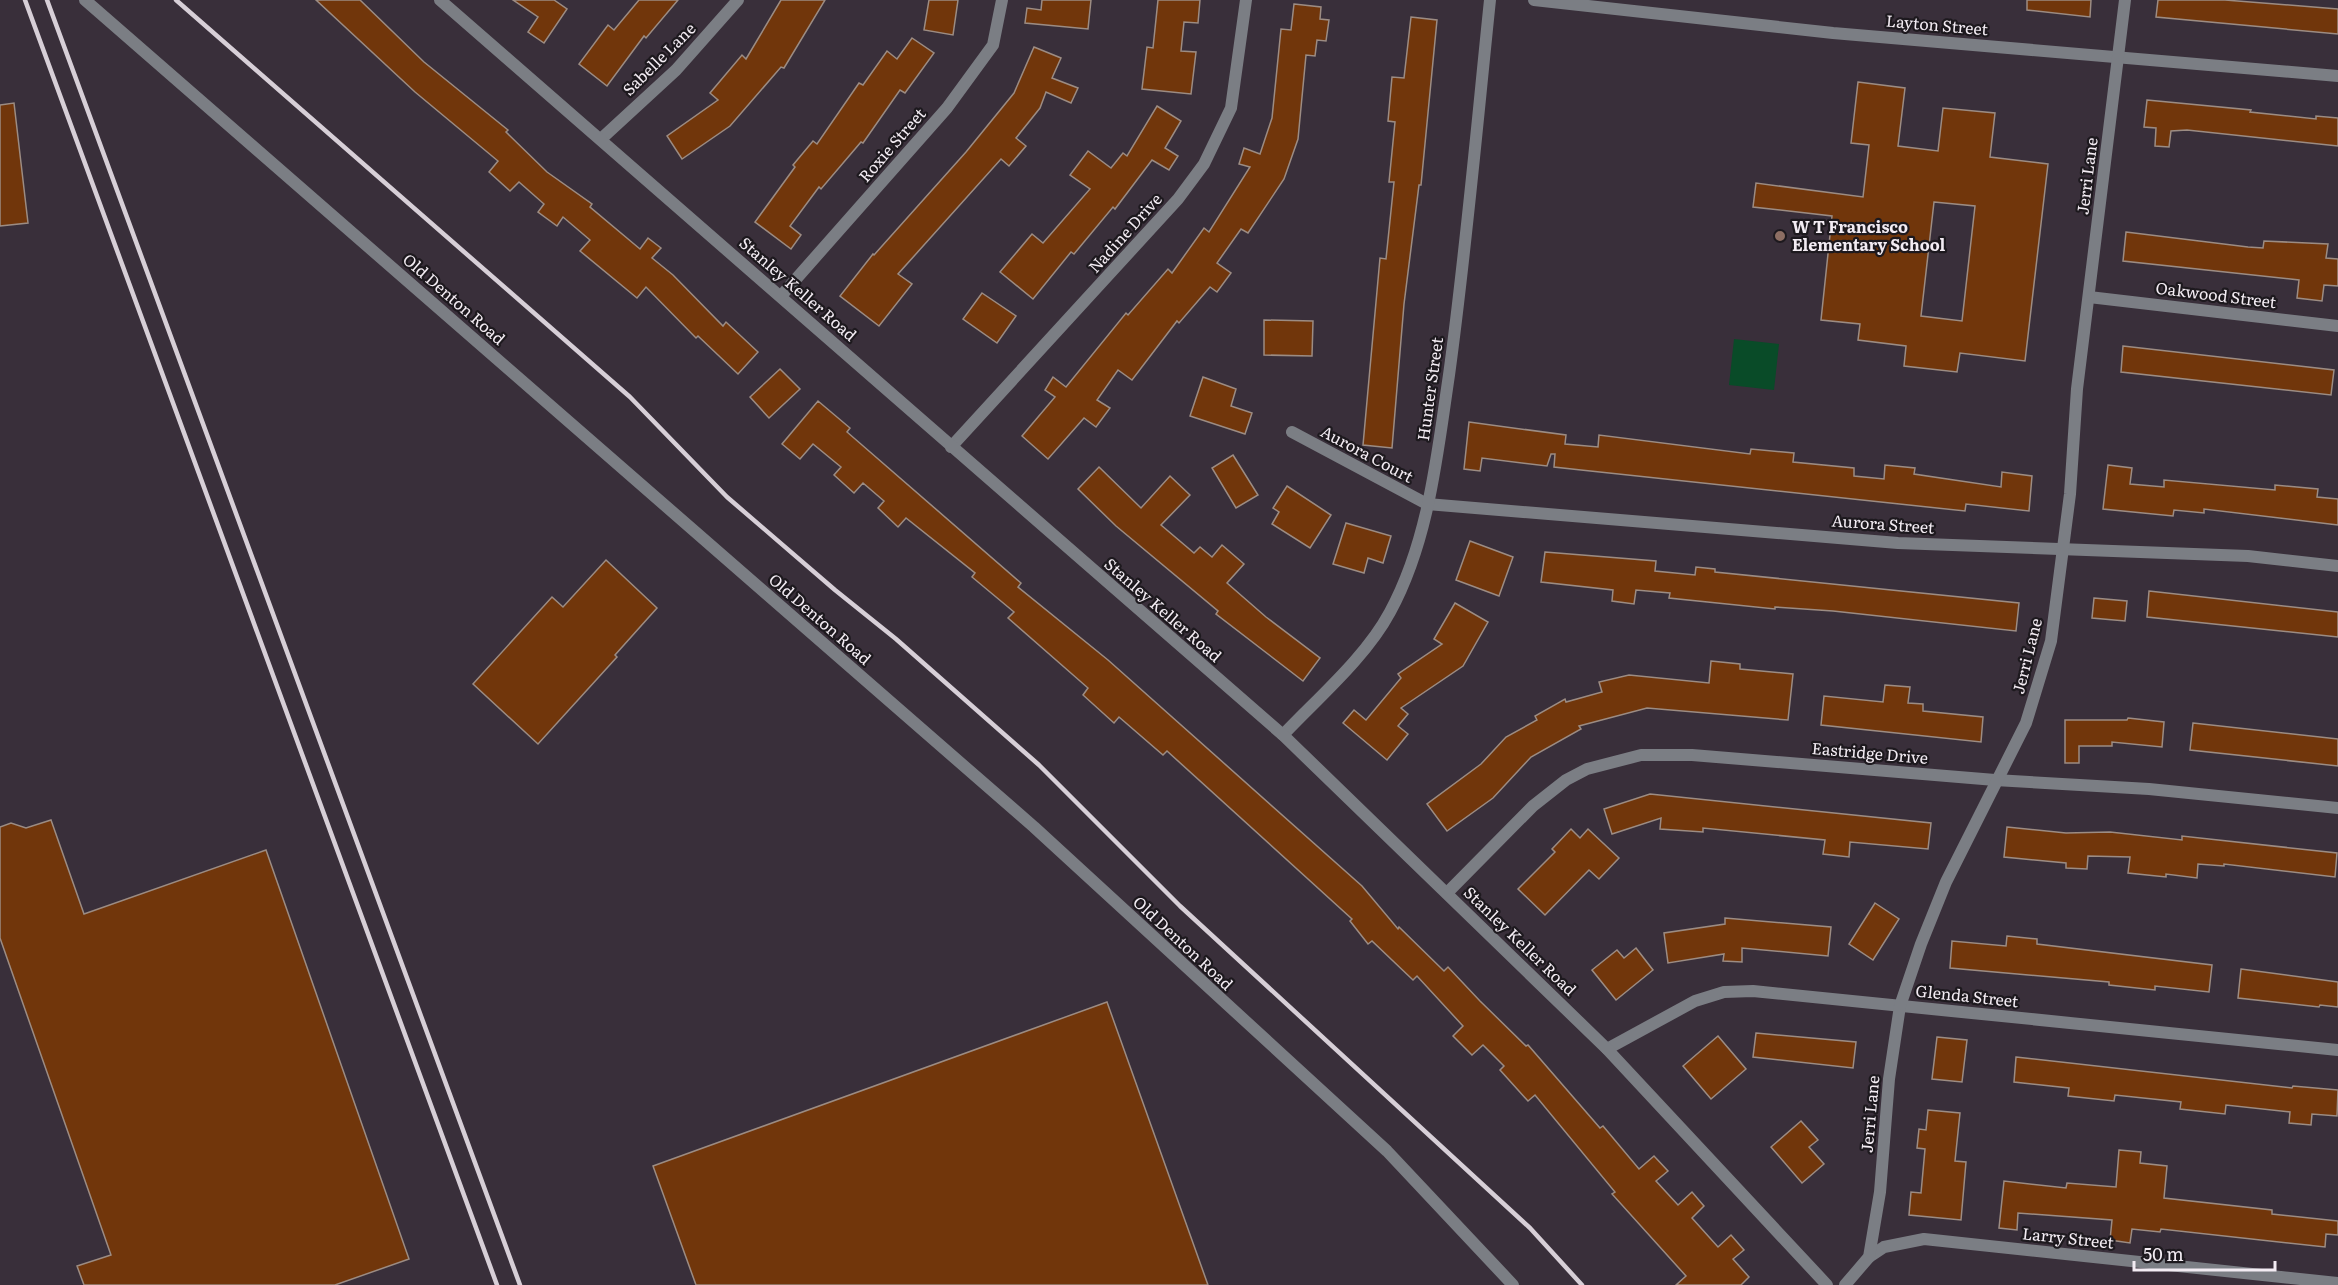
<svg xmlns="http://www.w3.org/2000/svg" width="2338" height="1285" font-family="Literata,serif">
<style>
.green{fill:#094b28}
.building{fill:#71360b;stroke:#9c8c83;stroke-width:1.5;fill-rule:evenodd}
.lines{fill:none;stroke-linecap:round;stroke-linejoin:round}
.minor{stroke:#7b7e84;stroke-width:12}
.tertiary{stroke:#7b7e84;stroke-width:12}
.rail{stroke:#d7cfd7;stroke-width:4.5}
.education-dot{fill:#8d6e63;stroke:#1d191e;stroke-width:2}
.labels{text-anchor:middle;stroke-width:4.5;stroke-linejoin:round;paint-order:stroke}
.street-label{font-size:16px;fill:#f3ecf3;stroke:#1d191e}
.poi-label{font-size:16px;font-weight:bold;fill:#f3ecf3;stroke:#1d191e;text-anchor:start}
</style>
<rect width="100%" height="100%" fill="#392f3a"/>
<polygon class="green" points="1734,339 1779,344 1774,390 1729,385"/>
<g class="building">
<polygon points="316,0 360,0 424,62 508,130 506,132 547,172 592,204 590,207 640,249 648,238 661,248 652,258 673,275 723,326 726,322 758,352 738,374 698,336 696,338 646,287 637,298 580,251 590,240 563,217 557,226 538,212 544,204 519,182 510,191 489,172 498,161 415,92"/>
<polygon points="513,0 554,0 567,9 544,43 528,32 538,17"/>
<polygon points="639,0 678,0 646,38 644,36 607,86 579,64 608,25 614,30"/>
<polygon points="781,0 825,0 784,68 781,67 730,126 682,159 667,136 718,100 710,93 742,55 746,59"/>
<polygon points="929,0 958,0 953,35 924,30"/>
<polygon points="1042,0 1091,0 1088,29 1025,23 1027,8 1041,10"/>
<polygon points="1158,0 1200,0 1198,23 1184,22 1181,51 1196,52 1191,94 1142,89 1147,47 1153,48"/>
<polygon points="2027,0 2091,0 2090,17 2027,10"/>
<polygon points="2158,0 2225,0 2338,9 2338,34 2156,17"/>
<polygon points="1294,4 1321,7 1320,19 1329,20 1326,41 1317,40 1315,56 1306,55 1298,139 1284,179 1248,233 1241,229 1217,263 1231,273 1217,292 1210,287 1179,323 1177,321 1132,380 1118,370 1097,400 1110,408 1096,427 1084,418 1048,459 1022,436 1055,397 1045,390 1053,377 1066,387 1126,313 1128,315 1168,269 1172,273 1204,228 1209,232 1250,167 1239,164 1244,148 1260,154 1272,118 1281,29 1291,30"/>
<polygon points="1411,17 1437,20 1421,185 1419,185 1404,304 1392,448 1363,445 1380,258 1386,259 1394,182 1389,182 1395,122 1388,121 1392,77 1404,78"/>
<polygon points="912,38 934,53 905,93 900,90 863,143 861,142 821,189 819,187 790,226 801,235 791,249 755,222 795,167 793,165 813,141 817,144 859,83 863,85 887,51 897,59"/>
<polygon points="1034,47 1061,58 1052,78 1078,88 1071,103 1046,92 1040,108 1016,138 1026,146 1009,166 1001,159 898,274 912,284 879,326 840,296 873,254 874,255 966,152 1014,93"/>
<path d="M1858,82L1905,88L1898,146L1938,151L1943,108L1995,113L1990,157L2048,164L2025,361L1960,353L1957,372L1904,366L1906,346L1858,340L1860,324L1821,320L1832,216L1753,207L1756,183L1863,197L1869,145L1851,143ZM1934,202L1975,206L1962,321L1921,316Z"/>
<polygon points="2147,100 2251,110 2250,112 2316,119 2316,116 2338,118 2338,146 2187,130 2171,131 2169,147 2155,146 2156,128 2144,127"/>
<polygon points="14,103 28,223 0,226 0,105"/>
<polygon points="1157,106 1181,121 1165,148 1178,156 1169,170 1152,160 1115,209 1113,207 1074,254 1071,252 1033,299 1000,272 1032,234 1043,243 1090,189 1070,175 1088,151 1111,168 1123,153 1127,156"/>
<polygon points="2126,232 2248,247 2263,248 2264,241 2328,244 2326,258 2338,259 2338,286 2324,285 2322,301 2297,298 2299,280 2123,261"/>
<polygon points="982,293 1016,316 997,343 963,319"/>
<polygon points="1264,320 1313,321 1312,356 1264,355"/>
<polygon points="2123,346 2334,370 2331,395 2121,372"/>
<polygon points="780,369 800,389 769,418 750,397"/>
<polygon points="1203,377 1236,389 1231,406 1252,413 1245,434 1190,416"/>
<polygon points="818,401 850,428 847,432 1021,583 1018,587 1108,660 1362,886 1398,929 1399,927 1444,971 1448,967 1480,1001 1526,1046 1528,1045 1600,1128 1603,1126 1639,1169 1654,1156 1668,1171 1656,1181 1678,1205 1692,1192 1704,1206 1692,1218 1718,1247 1731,1235 1744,1250 1733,1259 1749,1277 1741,1285 1676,1285 1686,1276 1612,1194 1615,1192 1535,1095 1528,1101 1500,1070 1504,1066 1483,1045 1472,1055 1453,1036 1463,1026 1417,976 1413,980 1372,941 1368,944 1350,921 1352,919 1167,751 1163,755 1119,717 1114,723 1083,695 1088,688 1008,618 1014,612 972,577 975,573 906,518 898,527 878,508 884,501 863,483 854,493 834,475 841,467 813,444 800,459 782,444"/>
<polygon points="1469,422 1566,435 1565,444 1598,447 1599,435 1750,454 1751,449 1794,453 1793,462 1854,468 1854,476 1884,479 1885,465 1915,468 1914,474 2001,487 2002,472 2032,476 2029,511 1966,504 1965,511 1581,470 1554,467 1555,454 1551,454 1547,466 1482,458 1480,471 1464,469"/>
<polygon points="1233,455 1258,495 1236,508 1212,468"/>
<polygon points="2108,465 2132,468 2130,484 2164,487 2164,480 2275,490 2275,485 2318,489 2317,497 2338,499 2338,525 2204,509 2204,513 2174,510 2173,516 2103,509"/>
<polygon points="1099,467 1141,508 1170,476 1190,495 1161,525 1194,553 1200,547 1212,557 1222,545 1244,564 1227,583 1266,617 1320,658 1303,681 1216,614 1218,611 1116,526 1078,489"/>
<polygon points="1287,486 1331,515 1310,548 1272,524 1279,512 1273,508"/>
<polygon points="1346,523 1391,536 1383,563 1368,558 1364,573 1333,564"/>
<polygon points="1470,541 1513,557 1499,596 1456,580"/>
<polygon points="1545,552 1656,561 1655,571 1695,575 1696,567 1715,569 1715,572 2019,603 2016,631 1833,611 1775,607 1775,609 1669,598 1670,593 1636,590 1634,604 1612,601 1613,590 1541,582"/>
<polygon points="606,560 657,608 615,655 617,657 538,744 473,684 552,597 563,607"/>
<polygon points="2149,591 2338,612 2338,637 2147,617"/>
<polygon points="2094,598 2127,601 2125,621 2092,618"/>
<polygon points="1455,603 1488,622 1463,666 1401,708 1408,714 1398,726 1408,734 1387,760 1343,723 1354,710 1366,720 1401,678 1398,674 1442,644 1434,639"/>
<polygon points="1711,661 1740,664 1740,669 1793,674 1788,720 1647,708 1579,726 1581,729 1531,757 1493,798 1447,831 1427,804 1481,764 1506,737 1537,720 1535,716 1565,699 1566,702 1602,692 1599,682 1629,675 1709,683"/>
<polygon points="1885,685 1910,687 1908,703 1923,704 1923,711 1983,717 1981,742 1821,725 1824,696 1883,702"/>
<polygon points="2128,718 2164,722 2162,747 2112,742 2112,746 2079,746 2079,763 2065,763 2065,720 2127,720"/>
<polygon points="2193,723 2338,739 2338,766 2190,750"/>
<polygon points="1650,794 1931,823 1928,849 1850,842 1849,857 1823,854 1825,840 1703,828 1703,832 1660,829 1661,818 1612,834 1604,809"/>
<polygon points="51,820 84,914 266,850 409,1259 335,1285 84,1285 77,1266 111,1255 0,938 0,827 11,823 26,828"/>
<polygon points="2007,827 2066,833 2110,832 2182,840 2182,836 2337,853 2335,877 2224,864 2224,866 2198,864 2197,878 2166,874 2166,877 2128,873 2130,857 2088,856 2087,869 2066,868 2066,863 2004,857"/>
<polygon points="1571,829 1580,838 1588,829 1619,858 1599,879 1589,870 1545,915 1518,889 1555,852 1552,849"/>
<polygon points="1875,903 1899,919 1873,960 1849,944"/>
<polygon points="1725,918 1831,927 1828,956 1742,948 1742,962 1723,961 1724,954 1668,963 1664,933 1725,924"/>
<polygon points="2007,936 2037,939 2037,944 2212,965 2209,992 2155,986 2155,990 2109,985 2109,982 1950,968 1952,941 2006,946"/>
<polygon points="1636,948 1653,970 1616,1000 1592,970 1617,950 1624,958"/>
<polygon points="2241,969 2338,982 2338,1007 2320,1005 2319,1007 2238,998"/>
<polygon points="1107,1002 1208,1285 696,1285 653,1166"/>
<polygon points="1756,1033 1856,1042 1853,1068 1753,1057"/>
<polygon points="1718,1036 1746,1069 1711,1099 1683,1066"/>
<polygon points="1937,1037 1967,1040 1962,1082 1932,1079"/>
<polygon points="2016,1057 2292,1088 2293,1086 2338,1090 2337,1116 2312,1114 2311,1125 2289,1123 2290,1112 2226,1105 2225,1114 2180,1109 2181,1102 2115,1095 2114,1101 2068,1096 2069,1088 2014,1082"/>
<polygon points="1928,1110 1960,1113 1955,1161 1966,1162 1961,1220 1909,1215 1911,1192 1921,1193 1925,1149 1917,1148 1919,1129 1926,1130"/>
<polygon points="1801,1121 1818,1140 1809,1147 1824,1164 1802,1183 1771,1147"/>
<polygon points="2119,1150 2141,1152 2140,1163 2167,1166 2164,1198 2272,1210 2272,1214 2338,1221 2338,1235 2326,1234 2325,1247 2161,1229 2160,1232 2132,1229 2130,1243 2110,1240 2112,1220 2018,1213 2017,1230 1999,1228 2004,1181 2066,1188 2067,1183 2116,1187"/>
</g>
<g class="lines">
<g class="minor">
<polyline points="85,0 1034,827 1387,1151 1513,1285"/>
<polyline points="1534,0 1833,33 2338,76"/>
<polyline points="601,139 676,70 738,0"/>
<polyline points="781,296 947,108 993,45 1002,0"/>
<polyline points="2089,297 2338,326"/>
<polyline points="1292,432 1427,504 1898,543 2248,556 2338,566"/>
<polyline points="951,447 1178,199 1204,164 1231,108 1246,0"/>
<path d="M1283,735C1318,698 1366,657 1390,612C1429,540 1437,455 1449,375C1466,251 1477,125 1490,0"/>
<polyline points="1447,893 1533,806 1566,780 1587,769 1641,755 1692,755 1995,780 2149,789 2338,808"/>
<polyline points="1607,1049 1695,1001 1724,992 1753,991 2338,1050"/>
<polyline points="1869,1257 1884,1247 1924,1239 2338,1283"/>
</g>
<g class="tertiary">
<polyline points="440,0 1283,735 1607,1049 1827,1285"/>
<polyline points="1845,1285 1869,1257 1880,1192 1889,1079 1900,1006 1921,944 1946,882 2026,723 2051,641 2070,494 2077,389 2125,0"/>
</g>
<g class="rail">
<polyline points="25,0 497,1285"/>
<polyline points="47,0 520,1285"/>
<polyline points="176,0 630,397 727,497 835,590 896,639 1039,765 1180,906 1530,1228 1582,1285"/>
</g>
</g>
<circle class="education-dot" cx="1780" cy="236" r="6"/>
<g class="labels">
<g class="street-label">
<text transform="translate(1937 25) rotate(5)" y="6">Layton Street</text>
<text transform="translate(659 59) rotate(-45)" y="6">Sabelle Lane</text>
<text transform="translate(892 145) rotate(-49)" y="6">Roxie Street</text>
<text transform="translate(2087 176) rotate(-83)" y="6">Jerri Lane</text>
<text transform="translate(1125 233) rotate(-48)" y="6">Nadine Drive</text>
<text transform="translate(798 289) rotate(41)" y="6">Stanley Keller Road</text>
<text transform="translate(2216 295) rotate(7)" y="6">Oakwood Street</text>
<text transform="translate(454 299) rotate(41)" y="6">Old Denton Road</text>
<text transform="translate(1430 389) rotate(-82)" y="6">Hunter Street</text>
<text transform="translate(1367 454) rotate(28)" y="6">Aurora Court</text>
<text transform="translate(1883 524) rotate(4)" y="6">Aurora Street</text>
<text transform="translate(1163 610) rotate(41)" y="6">Stanley Keller Road</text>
<text transform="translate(820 619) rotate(41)" y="6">Old Denton Road</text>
<text transform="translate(2027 656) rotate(-76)" y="6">Jerri Lane</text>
<text transform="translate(1870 753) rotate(5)" y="6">Eastridge Drive</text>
<text transform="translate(1520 941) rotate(44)" y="6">Stanley Keller Road</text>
<text transform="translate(1183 943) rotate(43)" y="6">Old Denton Road</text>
<text transform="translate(1967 996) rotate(6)" y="6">Glenda Street</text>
<text transform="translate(1870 1114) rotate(-85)" y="6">Jerri Lane</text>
<text transform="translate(2068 1238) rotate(6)" y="6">Larry Street</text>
</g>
<g class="poi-label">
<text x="1792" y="233">W T Francisco<tspan x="1792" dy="18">Elementary School</tspan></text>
</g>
</g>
<path d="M2134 1261v9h141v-9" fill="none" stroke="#f3ecf3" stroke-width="3"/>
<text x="2143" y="1261" font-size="18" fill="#f3ecf3" stroke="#1d191e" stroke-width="4.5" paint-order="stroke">50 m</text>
</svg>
